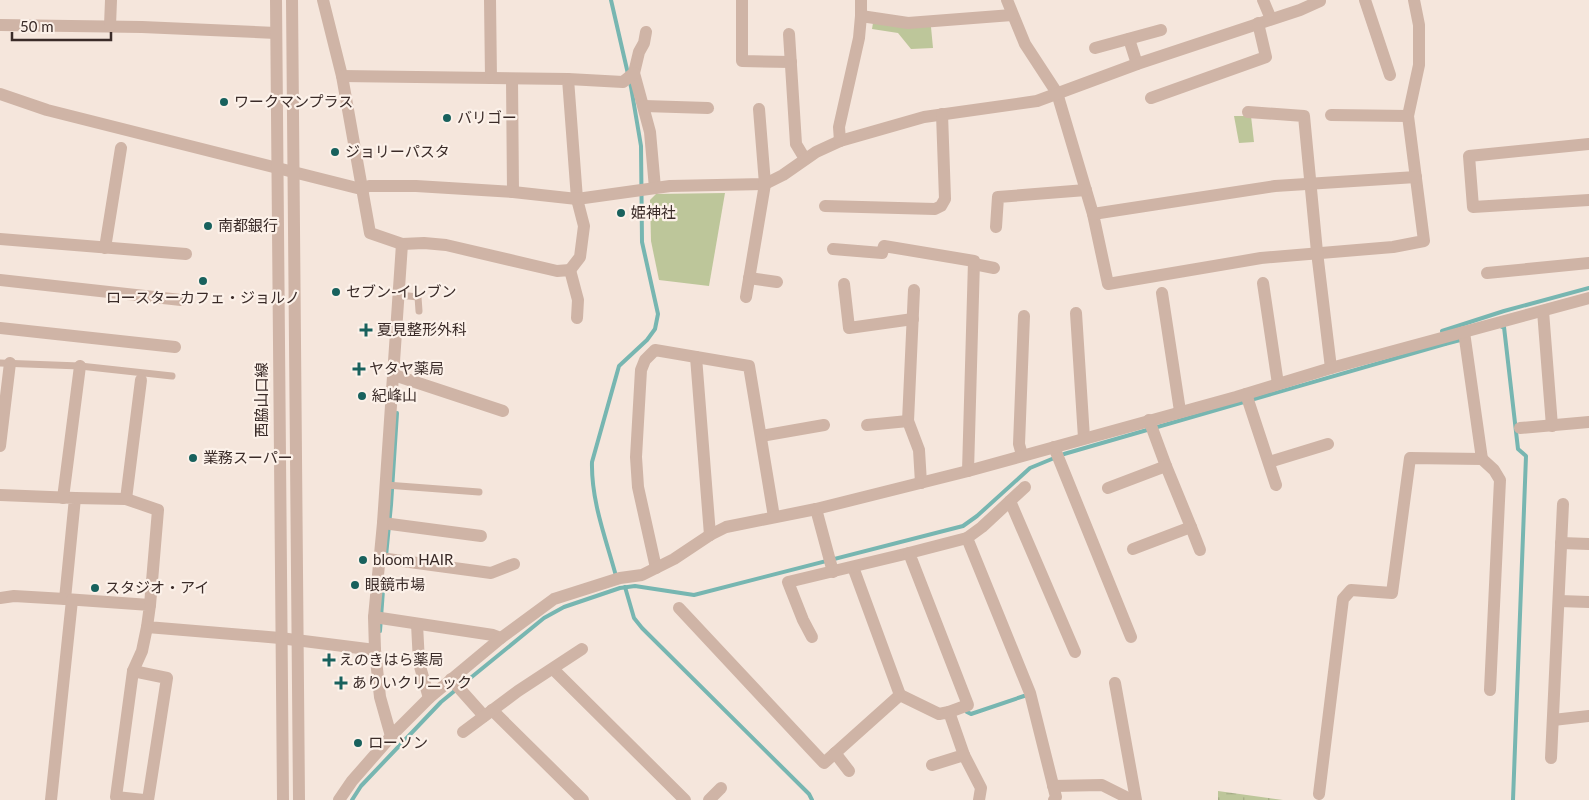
<svg xmlns="http://www.w3.org/2000/svg" width="1589" height="800" font-family="Lato,'Noto Sans JP',sans-serif">
<style>
.wetland{fill:url(#wetland-marsh)}
.park{fill:#bdc69a}
.lines{fill:none;stroke-linecap:round;stroke-linejoin:round}
.stream{stroke:#77b6b1;stroke-width:4}
.service{stroke:#cfb4a6;stroke-width:7}
.minor{stroke:#cfb4a6;stroke-width:12}
.tertiary{stroke:#cfb4a6;stroke-width:12}
.poi-dot{fill:#18615d;stroke:#fcf1e9;stroke-width:2}
.labels{text-anchor:middle;stroke-width:4.5;stroke-linejoin:round;paint-order:stroke}
.poi-label{font-size:15px;fill:#3a2b28;stroke:#fcf1e9;text-anchor:start}
.street-label{font-size:15px;fill:#3a2b28;stroke:#fcf1e9}
</style>
<defs>
<pattern id="wetland-marsh" width="20" height="14" patternUnits="userSpaceOnUse" patternTransform="scale(1.25)"><rect width="20" height="14" fill="#bdc69a"/><path d="M1 5h8M5 5V1M11 12h8M15 12V8" fill="none" stroke="#a3aa85"/></pattern>
</defs>
<rect width="100%" height="100%" fill="#f5e6dc"/>
<polygon class="wetland" points="1218,791 1283,800 1218,800"/>
<g class="park">
<polygon points="873,23 931,27 933,48 911,49 898,33 872,29"/>
<polygon points="1234,116 1251,116 1254,142 1239,143"/>
<polygon points="725,193 709,286 659,280 651,241 650,200 656,194"/>
</g>
<g class="lines">
<g class="stream">
<path d="M611,0L631,87L641,146L642,242L658,314L655,329L647,340L619,366L592,462C591,501 606,539 616,576"/>
<polyline points="1502,327 1504,327 1518,449 1526,456 1513,800"/>
<polyline points="1445,344 1464,339"/>
<polyline points="386,556 391,505 397,413"/>
<polyline points="625,587 634,618 642,628 809,794 812,800"/>
<polyline points="380,631 383,590"/>
<polyline points="967,712 971,714 1024,696"/>
<polyline points="352,800 361,786 441,702 544,618 564,607 620,588 635,586 694,595 963,526 977,516 1030,468 1064,454 1445,344 1442,331 1504,311 1589,288"/>
</g>
<g class="service">
<polyline points="399,295 418,297 419,311"/>
<polyline points="0,363 80,366 172,376"/>
<polyline points="386,485 479,492"/>
</g>
<g class="minor">
<polyline points="323,0 342,76 370,233 402,244 424,243 446,245 557,271 570,270 578,300 577,318"/>
<polyline points="742,0 742,61 791,62"/>
<polyline points="1007,0 1025,44 1057,93 1093,214 1108,284 1261,258 1393,247 1424,241 1408,116 1419,65 1419,25 1414,0"/>
<polyline points="1263,0 1271,19"/>
<polyline points="1365,0 1390,75"/>
<polyline points="861,16 861,0"/>
<polyline points="0,25 142,27 276,33"/>
<polyline points="110,26 111,0"/>
<polyline points="646,32 644,43 639,52 634,73 650,132 655,188"/>
<polyline points="789,34 796,144 805,159"/>
<polyline points="1129,39 1137,64"/>
<polyline points="1095,48 1161,30"/>
<polyline points="342,76 491,78 490,0"/>
<polyline points="491,78 568,79 577,199 584,226 580,257 570,270"/>
<polyline points="512,79 513,192"/>
<polyline points="568,79 623,82 634,73"/>
<polyline points="0,94 47,110 361,189 369,186 416,186 513,192 577,199 670,186 765,184 783,175 816,152 840,141 924,117 1037,101 1137,64 1300,10 1320,1"/>
<polyline points="1151,98 1266,57 1258,23"/>
<polyline points="644,106 708,108"/>
<polyline points="1248,112 1304,116 1317,252 1331,368"/>
<polyline points="1331,115 1408,116"/>
<polyline points="840,141 839,127 859,38 861,16 908,23 1012,15"/>
<polyline points="1589,144 1469,156 1473,207 1589,200"/>
<polyline points="825,206 935,209 941,206 945,199 942,114"/>
<polyline points="1093,214 1275,186 1416,177"/>
<polyline points="996,227 998,197 1086,190"/>
<polyline points="0,239 186,254"/>
<polyline points="105,248 121,148"/>
<polyline points="833,249 882,253 884,246 974,261 968,471"/>
<polyline points="974,264 994,268"/>
<polyline points="1487,273 1589,263"/>
<polyline points="749,278 777,282"/>
<polyline points="0,280 181,300"/>
<polyline points="1263,283 1278,384"/>
<polyline points="844,284 849,328 913,319"/>
<polyline points="914,290 908,421 919,450 921,483"/>
<polyline points="1162,293 1180,411"/>
<polyline points="746,297 765,184 759,109"/>
<polyline points="1543,311 1552,426"/>
<polyline points="1076,313 1084,438"/>
<polyline points="0,328 175,347"/>
<polyline points="696,357 710,535"/>
<polyline points="394,375 503,411"/>
<polyline points="1246,394 1276,485"/>
<polyline points="1149,420 1166,466"/>
<polyline points="867,425 908,421"/>
<polyline points="1520,428 1589,422"/>
<polyline points="761,436 824,425"/>
<polyline points="0,446 10,363"/>
<polyline points="1054,447 1131,637"/>
<polyline points="1022,455 1019,444 1024,316"/>
<polyline points="1482,459 1494,470 1500,480 1490,690"/>
<polyline points="1269,462 1328,444"/>
<polyline points="1108,488 1166,466 1191,527"/>
<polyline points="0,495 75,498 65,599 150,605 147,627 280,638 375,650"/>
<polyline points="63,498 80,366"/>
<polyline points="75,498 126,499 158,510 150,605"/>
<polyline points="126,499 141,380"/>
<polyline points="1010,501 1025,487"/>
<polyline points="816,509 833,572"/>
<polyline points="383,523 481,536"/>
<polyline points="1561,543 1589,544"/>
<polyline points="1133,549 1191,527 1200,550"/>
<polyline points="380,558 491,573 514,564"/>
<polyline points="656,568 638,487 636,457 641,370 645,360 655,350 749,366 774,517"/>
<polyline points="0,598 14,596 65,599"/>
<polyline points="1559,601 1589,602"/>
<polyline points="679,608 824,763 900,695 853,567"/>
<polyline points="374,617 493,635 501,638"/>
<polyline points="417,624 419,663 429,698"/>
<polyline points="812,637 803,620 788,582 909,553"/>
<polyline points="553,669 685,800"/>
<polyline points="133,671 167,678 148,800"/>
<polyline points="451,679 484,716"/>
<polyline points="1115,683 1136,800"/>
<polyline points="900,695 939,714 949,712 964,755 932,765"/>
<polyline points="492,710 583,800"/>
<polyline points="949,712 968,705 909,553 967,538"/>
<polyline points="1553,720 1589,716"/>
<polyline points="463,732 518,691 582,649"/>
<polyline points="391,736 380,697 375,650 374,617 383,523 402,244"/>
<polyline points="835,753 849,771"/>
<polyline points="964,755 981,788 979,800"/>
<polyline points="1551,758 1563,504"/>
<polyline points="1053,786 1102,785 1132,800"/>
<polyline points="1319,794 1343,599 1351,590 1392,593 1410,458 1482,459 1464,332"/>
<polyline points="51,800 72,600"/>
<polyline points="144,800 116,797 133,671 142,651 147,627"/>
<polyline points="339,800 352,781 394,733 429,698 501,638 554,599 620,578 642,575 674,559 710,535 726,527 816,509 968,471 1236,397 1331,368 1589,298"/>
<polyline points="709,800 721,788"/>
<polyline points="1054,800 1056,797 1030,693 967,538 982,527 1010,501 1075,652"/>
</g>
<g class="tertiary">
<polyline points="276,0 283,800"/>
<polyline points="292,0 299,800"/>
</g>
</g>
<g class="poi-dot">
<circle cx="224" cy="102" r="5"/>
<circle cx="447" cy="118" r="5"/>
<circle cx="335" cy="152" r="5"/>
<circle cx="621" cy="213" r="5"/>
<circle cx="208" cy="226" r="5"/>
<circle cx="203" cy="281" r="5"/>
<circle cx="336" cy="292" r="5"/>
<path d="M363.5 322.5h5v5h5v5h-5v5h-5v-5h-5v-5h5z"/>
<path d="M356.5 361.5h5v5h5v5h-5v5h-5v-5h-5v-5h5z"/>
<circle cx="362" cy="396" r="5"/>
<circle cx="193" cy="458" r="5"/>
<circle cx="363" cy="560" r="5"/>
<circle cx="355" cy="585" r="5"/>
<circle cx="95" cy="588" r="5"/>
<path d="M326.5 652.5h5v5h5v5h-5v5h-5v-5h-5v-5h5z"/>
<path d="M338.5 675.5h5v5h5v5h-5v5h-5v-5h-5v-5h5z"/>
<circle cx="358" cy="743" r="5"/>
</g>
<g class="labels">
<g class="poi-label">
<text x="234" y="107">ワークマンプラス</text>
<text x="457" y="123">バリゴー</text>
<text x="345" y="157">ジョリーパスタ</text>
<text x="631" y="218">姫神社</text>
<text x="218" y="231">南都銀行</text>
<text x="346" y="297">セブン-イレブン</text>
<text x="203" y="303" text-anchor="middle">ロースターカフェ・ジョルノ</text>
<text x="377" y="335">夏見整形外科</text>
<text x="369" y="374">ヤタヤ薬局</text>
<text x="372" y="401">紀峰山</text>
<text x="203" y="463">業務スーパー</text>
<text x="373" y="565">bloom HAIR</text>
<text x="365" y="590">眼鏡市場</text>
<text x="105" y="593">スタジオ・アイ</text>
<text x="339" y="665">えのきはら薬局</text>
<text x="352" y="688">ありいクリニック</text>
<text x="368" y="748">ローソン</text>
</g>
<g class="street-label">
<text transform="translate(262 400) rotate(-90)" y="5">西脇山口線</text>
</g>
</g>
<path d="M12 32v8h99v-8" fill="none" stroke="#3a2b28" stroke-width="2.5"/>
<text x="20" y="32" font-size="15" fill="#3a2b28" stroke="#fcf1e9" stroke-width="4" paint-order="stroke">50 m</text>
</svg>
